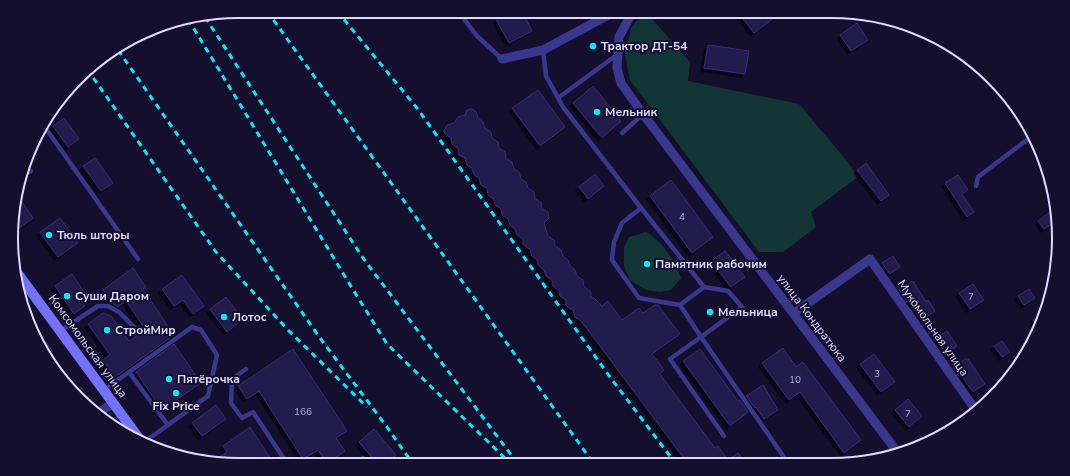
<svg xmlns="http://www.w3.org/2000/svg" width="1070" height="476" font-family="'Nunito Sans',sans-serif">
<style>
.green{fill:#123635}
.building{fill:#241a4e;stroke:#3a2a7b;filter:url(#shadow)}
.lines{fill:none;stroke-linecap:round;stroke-linejoin:round}
.service{stroke:#3a378e;stroke-width:4.5}
.minor{stroke:#3a378e;stroke-width:9}
.secondary{stroke:#7371ff;stroke-width:10}
.rail{stroke:#06e8ff;stroke-width:3;stroke-dasharray:6 5;stroke-linecap:butt}
.poi-dot{fill:#06e8ff;stroke:#140f2c;stroke-width:1.5}
.labels{text-anchor:middle;stroke-width:4;stroke-linejoin:round;paint-order:stroke}
.number-label{font-size:10px;fill:#b0aad3}
.poi-label{font-size:12px;font-weight:bold;fill:#dedaff;stroke:#140f2c;text-anchor:start}
.street-label{font-size:12px;fill:#dedaff;stroke:#140f2c}
.rim{fill:none;stroke:#dedaff;stroke-width:2}
</style>
<defs>
<filter id="shadow"><feDropShadow dx="-3.5" dy="3.5" stdDeviation="0" flood-color="#0009"/></filter>
</defs>
<rect width="100%" height="100%" fill="#140f2c"/>
<g class="green">
<polygon points="645,11 690,62 688,81 799,104 847,161 858,177 811,212 816,227 783,252 759,252 630,80 625,55 631,28"/>
<path d="M646,232C662,241 675,261 681,278L671,290L661,292L646,290L630,280L624,266V248L629,237Z"/>
</g>
<g class="building">
<polygon points="512,11 522,11 532,31 509,43 496,19"/>
<polygon points="737,11 783,11 754,33"/>
<polygon points="857,23 868,40 851,51 840,35"/>
<polygon points="708,45 749,51 745,74 704,68"/>
<polygon points="593,86 621,121 602,138 573,103"/>
<polygon points="538,90 565,127 540,146 512,108"/>
<polygon points="469,109 473,109 476,112 478,118 483,122 485,128 491,132 492,138 498,142 499,148 505,152 506,158 512,162 514,169 519,172 521,179 526,182 528,188 534,192 535,199 541,202 542,209 548,212 549,218 544,223 548,236 554,240 555,246 561,250 563,256 568,260 570,266 575,270 577,276 583,280 584,286 591,292 591,297 595,299 602,306 608,301 622,320 639,308 643,313 655,305 658,305 680,334 652,354 664,370 660,374 715,448 718,446 728,460 738,453 746,463 688,464 591,334 580,320 575,317 573,310 569,308 566,305 566,300 560,296 559,290 553,286 552,280 546,276 544,270 539,266 537,260 532,256 530,249 526,247 523,244 523,239 517,235 515,229 510,225 508,219 502,215 501,209 495,205 494,199 488,195 487,188 481,185 479,178 474,175 472,168 467,165 465,158 459,155 458,148 452,144 451,138 445,134 444,131 447,125 454,123 458,117 465,115 466,111"/>
<polygon points="64,118 79,139 68,147 53,126"/>
<polygon points="95,158 113,183 101,191 83,166"/>
<polygon points="866,163 889,195 881,201 857,170"/>
<polygon points="595,174 604,186 588,199 579,187"/>
<polygon points="958,175 968,190 962,194 974,212 967,217 945,183"/>
<polygon points="671,180 713,237 692,253 650,196"/>
<polygon points="16,193 33,218 14,232 15,194"/>
<polygon points="1053,210 1056,221 1044,229 1038,221"/>
<polygon points="60,218 78,243 58,257 40,232"/>
<polygon points="725,251 745,277 731,287 711,261"/>
<polygon points="893,256 900,267 890,274 882,263"/>
<polygon points="133,268 146,287 143,289 173,334 169,336 170,338 115,377 103,360 110,355 88,324 103,313 111,316 129,341 146,330 126,301 118,307 113,304 103,290"/>
<polygon points="72,274 88,298 82,302 85,306 74,314 55,286"/>
<polygon points="182,275 204,306 193,314 183,300 174,306 162,289"/>
<polygon points="913,281 926,302 928,300 935,311 922,320 909,301 907,302 899,289"/>
<polygon points="973,284 984,300 970,309 959,293"/>
<polygon points="1029,289 1035,298 1024,305 1018,296"/>
<polygon points="226,297 243,319 227,332 210,309"/>
<polygon points="1044,312 1042,325 1039,329 1033,320"/>
<polygon points="34,330 45,343 46,342 52,350 45,356 41,351"/>
<polygon points="947,331 957,346 946,354 936,338"/>
<polygon points="1002,341 1010,352 1002,357 994,346"/>
<polygon points="174,344 201,383 162,410 136,372"/>
<polygon points="783,348 796,367 803,362 861,440 844,453 800,392 789,400 762,363"/>
<polygon points="293,349 347,431 336,438 345,451 327,464 318,450 303,459 259,391 247,399 238,386"/>
<polygon points="700,349 738,401 740,400 748,412 730,426 683,361"/>
<polygon points="874,354 895,382 881,392 860,364"/>
<polygon points="965,359 968,359 985,384 973,392 961,375 959,376 953,368"/>
<polygon points="763,385 778,410 764,419 756,407 755,408 746,396"/>
<polygon points="908,399 922,416 909,427 895,410"/>
<polygon points="216,405 226,419 202,436 192,423"/>
<polygon points="250,427 275,465 238,465 215,460 227,452 223,446"/>
<polygon points="374,429 396,455 385,465 378,465 359,442"/>
</g>
<g class="lines">
<g class="service">
<polyline points="458,11 477,36 502,59"/>
<polyline points="913,27 921,30"/>
<polyline points="543,50 546,76 563,107 641,208 704,287 680,305 639,298 612,260 614,242 622,223 641,208"/>
<polyline points="558,98 618,54"/>
<polyline points="42,123 138,259"/>
<polyline points="622,133 643,114"/>
<polyline points="22,176 31,171"/>
<polyline points="976,186 978,177 1032,136"/>
<polyline points="704,287 728,291 742,307 701,337 788,463"/>
<polyline points="680,305 701,337 670,359 724,436"/>
<polyline points="60,331 98,306 108,306 119,312 136,329"/>
<polyline points="246,369 232,379 231,403 242,418 253,412 288,465"/>
<polyline points="129,372 168,425"/>
<polyline points="104,390 192,327 201,330 217,355 208,396 143,443"/>
<polyline points="354,465 363,458"/>
</g>
<g class="minor">
<polyline points="633,11 619,37 617,68 621,83 643,114 799,321 898,453"/>
<polyline points="502,59 543,50 616,11"/>
<polyline points="794,313 870,259 977,412"/>
<polyline points="97,414 113,403"/>
</g>
<polyline class="secondary" points="13,267 141,441"/>
<g class="rail">
<polyline points="267,11 594,464"/>
<polyline points="337,11 417,108 610,377 676,464"/>
<polyline points="205,17 363,258 518,464"/>
<polyline points="188,19 352,288 387,344 511,464"/>
<polyline points="118,50 320,338 387,427 413,464"/>
<polyline points="87,69 216,252 289,331 367,407"/>
</g>
</g>
<g class="poi-dot">
<circle cx="593" cy="46" r="4"/>
<circle cx="597" cy="112" r="4"/>
<circle cx="49" cy="235" r="4"/>
<circle cx="647" cy="264" r="4"/>
<circle cx="67" cy="296" r="4"/>
<circle cx="710" cy="312" r="4"/>
<circle cx="224" cy="317" r="4"/>
<circle cx="107" cy="330" r="4"/>
<circle cx="169" cy="379" r="4"/>
<circle cx="176" cy="393" r="4"/>
</g>
<g class="labels">
<g class="number-label">
<text x="682" y="220">4</text>
<text x="971" y="300">7</text>
<text x="877" y="377">3</text>
<text x="795" y="383">10</text>
<text x="303" y="415">166</text>
<text x="908" y="417">7</text>
</g>
<g class="poi-label">
<text x="601" y="50">Трактор ДТ-54</text>
<text x="605" y="116">Мельник</text>
<text x="57" y="239">Тюль шторы</text>
<text x="655" y="268">Памятник рабочим</text>
<text x="75" y="300">Суши Даром</text>
<text x="718" y="316">Мельница</text>
<text x="232" y="321">Лотос</text>
<text x="115" y="334">СтройМир</text>
<text x="177" y="383">Пятёрочка</text>
<text x="176" y="410" text-anchor="middle">Fix Price</text>
</g>
<g class="street-label">
<text transform="translate(812 318) rotate(53)" y="4">улица Кондратюка</text>
<text transform="translate(933 328) rotate(55)" y="4">Мукомольная улица</text>
<text transform="translate(88 346) rotate(54)" y="4">Комсомольская улица</text>
</g>
</g>
<path d="M0 0H1070V476H0ZM238 18H832A220 220 0 0 1 1052 238V238A220 220 0 0 1 832 458H238A220 220 0 0 1 18 238V238A220 220 0 0 1 238 18Z" fill="#140f2c" fill-rule="evenodd"/>
<path class="rim" d="M238 18H832A220 220 0 0 1 1052 238V238A220 220 0 0 1 832 458H238A220 220 0 0 1 18 238V238A220 220 0 0 1 238 18Z"/>
</svg>
